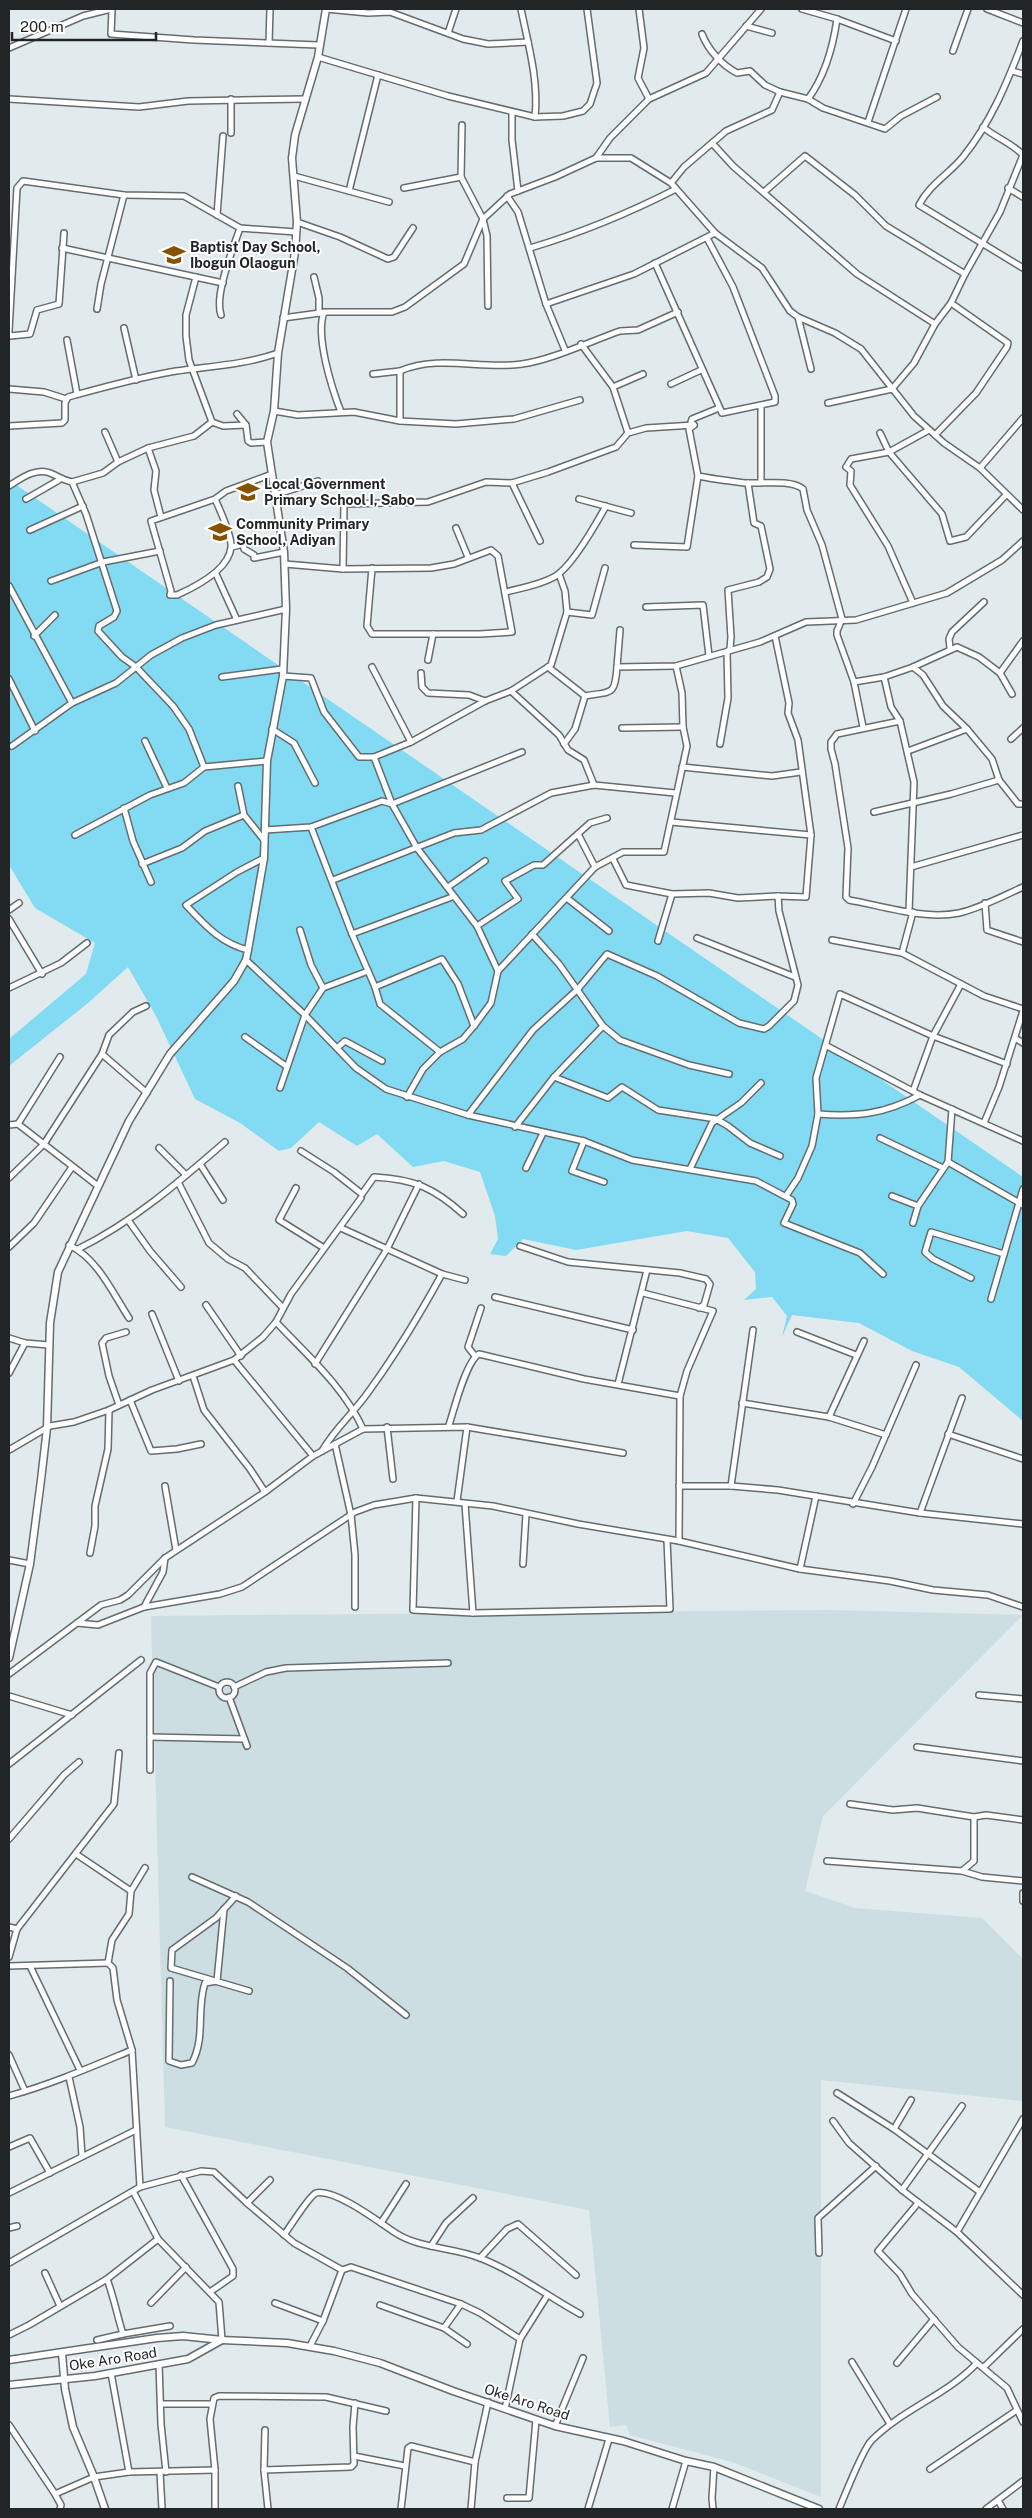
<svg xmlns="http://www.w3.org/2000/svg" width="1032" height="2518" font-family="'Public Sans',sans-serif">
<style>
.built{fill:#cddee3}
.green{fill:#83daf3}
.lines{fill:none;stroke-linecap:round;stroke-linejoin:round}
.minor-casing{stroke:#646c6f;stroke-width:8}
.major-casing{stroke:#646c6f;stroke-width:9}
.minor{stroke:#fff;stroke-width:5}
.major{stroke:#fff;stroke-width:6}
.labels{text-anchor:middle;stroke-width:4;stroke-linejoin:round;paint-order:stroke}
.poi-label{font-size:14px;font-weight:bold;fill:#222526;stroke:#fff;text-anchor:start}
.street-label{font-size:14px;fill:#222526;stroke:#fff}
</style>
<rect width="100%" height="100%" fill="#e1eaec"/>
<polygon class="built" points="829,1610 1023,1615 823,1816 805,1891 855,1908 982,1918 1023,1959 1023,2101 821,2080 821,2497 732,2462 630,2435 626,2425 610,2427 589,2210 165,2127 151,1616"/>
<polygon class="green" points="9,480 1023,1177 1023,1421 959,1367 912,1351 859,1323 792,1315 782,1337 787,1316 772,1297 744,1300 756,1289 755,1272 728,1238 687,1231 576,1250 523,1239 506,1256 490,1254 498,1239 495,1216 480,1172 444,1161 413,1167 377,1134 357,1146 319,1122 291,1148 279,1151 240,1123 195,1099 156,1016 128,967 88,1003 9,1066 9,1039 86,974 95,943 35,908 9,865"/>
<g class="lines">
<defs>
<g id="minor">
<polyline points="112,9 111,34 194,40 318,45"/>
<polyline points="326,9 368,13 390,12 463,39 488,44 528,42"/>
<path d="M521,9C528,44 539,81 535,117"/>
<polyline points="639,9 644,48 638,78 649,99"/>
<polyline points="802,9 837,19 896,41"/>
<polyline points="987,9 1023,23"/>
<polyline points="746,26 772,33"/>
<polyline points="448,33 456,9"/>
<path d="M702,34C708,50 722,65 737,73L750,71L765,85L780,92L808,99L823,108L885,129L901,116L937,97"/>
<path d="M1023,41C1007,83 991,122 963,157C949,174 929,185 919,205L1023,268"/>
<polyline points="269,43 270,9"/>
<polyline points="9,48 83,16 111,9"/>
<polyline points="953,51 968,9"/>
<polyline points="318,57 448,96 535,117 563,116 583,111 590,104 597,83 587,9"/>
<polyline points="1012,71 1023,74"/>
<polyline points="9,99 139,107 188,101 305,99"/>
<path d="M808,99C825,76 833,47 837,19"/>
<polyline points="512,112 512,140 518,191"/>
<polyline points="868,122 906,9"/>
<polyline points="462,125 461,177 483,219 487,236 488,306"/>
<polyline points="231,133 231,99"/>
<polyline points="712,143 733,166 857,274 935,324"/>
<polyline points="596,158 610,138 649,99 706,73 761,9"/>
<polyline points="294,176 389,202"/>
<polyline points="671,183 684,167 726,131 772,110 780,92"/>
<polyline points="404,188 461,177"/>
<polyline points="1008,188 1023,197"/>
<polyline points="349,191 378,75"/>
<polyline points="764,192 805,156 855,195 886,226 965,274"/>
<polyline points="507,196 518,212 546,304 565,350"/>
<polyline points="217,215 223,136"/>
<polyline points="297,222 340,237 388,259 394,257 413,228"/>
<polyline points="62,248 223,283"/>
<path d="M530,248C581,233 629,213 676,189"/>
<polyline points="655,263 722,413 775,402 775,396 733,287 707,238"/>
<polyline points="196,277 186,315 186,336 189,360 212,422 223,426 246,425"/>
<polyline points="314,277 319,298 319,313"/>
<polyline points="546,304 634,274 715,233"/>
<polyline points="97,309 101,284 124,195"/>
<path d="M324,312C315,336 332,389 341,412"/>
<path d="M221,315C214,295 233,249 240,228"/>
<polyline points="798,317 811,369"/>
<polyline points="283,318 327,312 392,312 405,307 464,264 483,219 510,194 555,177 596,158 631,158 671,183 715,233 762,268 790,311 798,317 835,333 861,349 914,416 944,443 980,468 1023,510"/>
<polyline points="124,328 136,380"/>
<polyline points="9,331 17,188 23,181 124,195 184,196 240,228 296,232"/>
<polyline points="9,333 10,336 30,334 37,310 59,304 64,233"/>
<polyline points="67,340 77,394"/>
<polyline points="581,344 613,387 628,433"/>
<polyline points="373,374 400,371"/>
<polyline points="671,384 701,370"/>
<polyline points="613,387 643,374"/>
<polyline points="9,389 44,392 66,399"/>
<path d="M828,403L892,389L914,363L935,324L951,303L965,274L1000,212L1023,155C1012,143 996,138 983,127"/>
<polyline points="761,407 761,481"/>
<polyline points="274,411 298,415 354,412 400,421 456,424 514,419 580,400"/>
<polyline points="237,414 246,425 248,441 251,443 267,442"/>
<path d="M400,421V371C439,354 482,370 522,364C552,360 591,341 620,331L638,330L678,312"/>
<path d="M9,426L62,423L65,420V403L68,397C104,387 140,377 176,371C211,366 244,365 278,353"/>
<polyline points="105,432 118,462"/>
<polyline points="880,433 889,452 942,514 950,541 966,537 1006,495"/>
<polyline points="935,435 976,393 1007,347 1008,343 951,303"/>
<polyline points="148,448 156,471 154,490 161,517"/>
<polyline points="980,468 1023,418"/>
<path d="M698,476C713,479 729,481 745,483C760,484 791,479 803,489L807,510L822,545L842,619L837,631V635L854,682L863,727"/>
<polyline points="72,482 103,473 118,462 148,448 194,436 212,422"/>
<polyline points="512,483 540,541"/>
<path d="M9,486C20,479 36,467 50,473C58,476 62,480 72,482L86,514L117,611L114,617L99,626L98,631L122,657L136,667L173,706L189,729L204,767L184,783L150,795L75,835"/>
<polyline points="275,495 318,481"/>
<polyline points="26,499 59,480"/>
<path d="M215,499C220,510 232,536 231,547C229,570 195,587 177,595H170L171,591L151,521L215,499L226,491L272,474"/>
<polyline points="579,499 631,513"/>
<polyline points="456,528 468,557"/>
<polyline points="30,530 83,506"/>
<polyline points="634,545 687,547 698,476 689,429 694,425 691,422 692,419 719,408"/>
<polyline points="232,547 243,544 244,549 254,555 254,558 284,552"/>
<polyline points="285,564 343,569 431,568 454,564 491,550 498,556 512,632 480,634 372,634 367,626 372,568"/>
<polyline points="343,569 344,504 428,502 486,482 512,483 548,472 616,447 628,433 646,428 694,425"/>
<polyline points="216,574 237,620"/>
<polyline points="51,581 103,562 160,551"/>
<polyline points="9,586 72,703"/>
<path d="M506,592C521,588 540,585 554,577C571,568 596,524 606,506"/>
<polyline points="913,603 888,546 850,485 851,471 846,467 851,459 889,452 929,430"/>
<polyline points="646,607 703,605 709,656"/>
<polyline points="567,612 592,615 605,568"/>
<polyline points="34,636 55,615"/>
<polyline points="775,636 789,703 788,713 798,740 811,835 806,897 778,896"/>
<polyline points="950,648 949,639 952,632 984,602"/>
<polyline points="428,660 433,634"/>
<polyline points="372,667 411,742"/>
<path d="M548,667L585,696C611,691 615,697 617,667L676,666L760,642L806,622L856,620L947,593L1002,560L1023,541"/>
<polyline points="617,667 620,630"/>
<polyline points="913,667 923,675 943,706 967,729 992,759 999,780 1018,804 1023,804"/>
<polyline points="421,673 422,687 428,693 469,695 485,701"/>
<polyline points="1000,673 1012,694"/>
<polyline points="283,676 311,678 324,712 359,757 374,757"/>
<polyline points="222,677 282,669"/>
<polyline points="884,677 891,707 900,721 914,782 909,911"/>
<polyline points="9,679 35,731"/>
<polyline points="854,682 884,677 913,667 957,647 979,657 1000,673 1023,641"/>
<polyline points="511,691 559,735 568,750 584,760 594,785"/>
<path d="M900,721L837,734L831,742V749L835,764L848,848L846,897L849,900C883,906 924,920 959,913C981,908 1003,896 1023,887"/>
<polyline points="622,728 683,727"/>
<polyline points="272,729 294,743 315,783"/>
<polyline points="1011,739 1023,728"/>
<polyline points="145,741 167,788"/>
<polyline points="564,744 575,729 585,696"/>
<polyline points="720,744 728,698 727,652 730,649 731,637 728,590 759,582 767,577 770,569 761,526 754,523 748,483"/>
<polyline points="12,746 72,703 116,683 151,655 182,638 216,625 286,609"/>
<polyline points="908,751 967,729"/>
<polyline points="204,767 267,761"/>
<polyline points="682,767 772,776 801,772"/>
<polyline points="238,786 244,815 264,840"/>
<polyline points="124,808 133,841 151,882"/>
<polyline points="874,812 951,794 999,780"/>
<polyline points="671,822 811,835"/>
<polyline points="311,827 352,934 375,987 442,959 458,984 474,1026"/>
<polyline points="265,830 311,827 382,801 392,804 522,752"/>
<polyline points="578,834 595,867"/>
<polyline points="142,864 182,848 205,831 244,815"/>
<polyline points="911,867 1023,835"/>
<polyline points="333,880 454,833 481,830 551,793 594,785 675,793"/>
<polyline points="448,887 485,861"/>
<polyline points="568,899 609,931"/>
<polyline points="985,903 987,930 1023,942"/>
<polyline points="9,910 19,903"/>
<polyline points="9,919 42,974"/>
<polyline points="477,926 518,899 505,881 534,865 543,865 590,823 607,818"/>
<polyline points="300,930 311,965 323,988"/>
<polyline points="352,934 452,897"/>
<polyline points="532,934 559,964 603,1026 620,1040 689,1065 729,1074"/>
<polyline points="697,938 795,977"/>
<polyline points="832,940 902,953 984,996 1023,1009"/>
<polyline points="658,941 672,894"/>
<path d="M248,950C220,943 205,925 186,905L237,872L264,858"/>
<polyline points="902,953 913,912"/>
<polyline points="246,960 305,1015 356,1068 386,1089 468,1115 584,1141 632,1160 756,1181 792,1200 793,1204 784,1223 860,1253 883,1274"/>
<polyline points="498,971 477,926 417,848 392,804 374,757 411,742 485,701 511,691 551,665 567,612 565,591 559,574"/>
<polyline points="375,987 380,1004 440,1052"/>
<polyline points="9,988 61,963 87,943"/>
<polyline points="245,1037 286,1066"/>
<polyline points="1015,1038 1023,1043"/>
<polyline points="827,1046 920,1095 1023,1141"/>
<polyline points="337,1048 345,1041 382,1061"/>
<polyline points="102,1054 147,1093"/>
<polyline points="554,1077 608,1098 622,1087 658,1110 716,1119 728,1126 750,1143 780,1156"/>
<polyline points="280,1088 305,1015 323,988 368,971"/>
<polyline points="913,1091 933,1036 961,984"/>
<polyline points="407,1097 423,1069 440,1052 463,1039 474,1026 491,1003 498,971 595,867 623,852 664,852 687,746 683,727 682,693 676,666"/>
<path d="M818,1114C857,1117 885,1114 920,1095"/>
<polyline points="468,1115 533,1030 578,989 607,954 657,976 739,1023 764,1029 769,1026 794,1001 798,985 779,911 778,896 738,898 709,893 672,894 626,885 613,859"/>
<polyline points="984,1123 999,1087 1023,1011"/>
<polyline points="18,1124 60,1057"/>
<polyline points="9,1125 18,1124 98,1186"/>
<polyline points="515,1127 554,1077 603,1026"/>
<polyline points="880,1138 943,1168"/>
<polyline points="584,1141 572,1171 604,1182"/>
<polyline points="159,1148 186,1175"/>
<path d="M301,1151L334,1172L362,1194L374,1177C414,1179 434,1188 463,1214"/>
<polyline points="948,1162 1023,1205"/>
<polyline points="200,1164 223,1200"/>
<polyline points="526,1168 543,1133"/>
<polyline points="690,1169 712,1123 741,1103 761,1083"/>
<polyline points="9,1178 44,1144 102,1054 109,1035 133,1012 146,1006"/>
<polyline points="178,1182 209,1243 228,1259 245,1268 283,1308"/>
<polyline points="296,1188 279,1220 324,1248"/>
<polyline points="786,1196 798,1178 812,1146 818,1114 816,1078 840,994 933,1036 1007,1064"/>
<polyline points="892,1196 918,1206"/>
<polyline points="128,1220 150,1251 181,1287"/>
<polyline points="913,1223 918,1206 948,1162 952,1109"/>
<polyline points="341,1228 442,1274 465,1280"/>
<path d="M69,1245C98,1259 112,1292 129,1318"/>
<polyline points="520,1246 568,1262 680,1273 706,1279 710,1284 704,1305 699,1308"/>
<polyline points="9,1247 34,1223 72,1167"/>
<path d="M78,1249C133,1222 179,1182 225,1142"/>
<polyline points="971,1278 933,1259 925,1252 931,1232 1004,1254"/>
<polyline points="643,1293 713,1311 687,1371 680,1396 679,1541"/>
<polyline points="495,1297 633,1330"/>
<polyline points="991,1299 1023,1189"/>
<polyline points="206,1305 241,1356"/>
<polyline points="152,1314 179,1381"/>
<path d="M276,1322C307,1355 344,1387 363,1429"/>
<polyline points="797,1332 856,1355"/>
<polyline points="9,1338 25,1343 49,1345"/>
<polyline points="475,1356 468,1347 481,1308"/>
<polyline points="234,1360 313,1456"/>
<polyline points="315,1364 387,1249 419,1184"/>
<polyline points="9,1373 25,1343"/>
<polyline points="193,1376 204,1410 250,1469 265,1492"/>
<polyline points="618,1384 647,1270"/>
<polyline points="130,1400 151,1451 177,1449 201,1444"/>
<polyline points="742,1403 829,1417 886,1435"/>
<polyline points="119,1405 109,1376 102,1343 106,1338 126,1332"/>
<polyline points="829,1417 864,1341"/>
<path d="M449,1425C454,1410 466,1361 479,1354L584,1379L680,1396"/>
<polyline points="387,1427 393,1479"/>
<polyline points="948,1434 1023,1459"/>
<polyline points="335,1444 351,1515 355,1555 355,1607"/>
<polyline points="9,1450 50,1426 74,1422 109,1410 152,1390 234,1360 263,1337 276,1322 291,1294 361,1198"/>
<path d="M322,1451C335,1428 354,1413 369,1391C396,1354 420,1314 442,1274"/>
<polyline points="165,1486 176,1550"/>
<polyline points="679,1486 731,1486 778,1490 920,1513 1023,1524"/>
<polyline points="731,1486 753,1330"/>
<polyline points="416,1498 413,1610 473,1613 670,1609 667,1540"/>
<polyline points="457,1501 467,1427"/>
<polyline points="465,1504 473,1613"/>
<polyline points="853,1504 872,1467 916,1365"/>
<polyline points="920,1513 962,1398"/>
<polyline points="90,1553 95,1526 95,1506 108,1449 109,1410"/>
<polyline points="9,1560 30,1564"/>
<polyline points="523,1564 526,1514"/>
<polyline points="800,1569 816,1496"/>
<polyline points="144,1607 220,1594 242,1587 355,1512 374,1505 416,1498 493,1506 578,1524 679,1541 800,1569 890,1581 933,1590 988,1595 1023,1607"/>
<polyline points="77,1623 101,1605 120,1600 128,1595 165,1558 265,1492 313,1456 363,1429 467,1427 623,1453"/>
<polyline points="9,1674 77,1623 98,1625 144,1607 163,1572 165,1558"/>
<circle cx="227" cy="1690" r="8"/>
<polyline points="234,1687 266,1672 286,1668 448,1663"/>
<polyline points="979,1695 1023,1699"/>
<polyline points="9,1696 72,1715"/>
<polyline points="229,1697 247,1746"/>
<polyline points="150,1737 244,1739"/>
<polyline points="917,1747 1023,1761"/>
<polyline points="9,1764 141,1660"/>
<polyline points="150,1770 150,1673 156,1662 219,1687"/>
<polyline points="850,1804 893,1810 917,1808 974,1817 986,1815 1023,1820"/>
<polyline points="9,1839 64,1775 79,1762"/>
<polyline points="76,1854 131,1891"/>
<polyline points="827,1861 962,1871 974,1861 974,1817"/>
<polyline points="962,1871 982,1877 1023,1881"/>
<polyline points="192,1877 248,1902 347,1968 406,2015"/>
<polyline points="1023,1893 1023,1901"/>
<polyline points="236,1896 216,1918 172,1950 171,1968 249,1991"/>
<polyline points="9,1927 17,1929"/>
<polyline points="9,1957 17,1929 114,1804 119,1753"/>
<polyline points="9,1966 108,1963"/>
<polyline points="30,1966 80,2070"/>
<path d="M170,1981L169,2061L181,2065L192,2063C206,2036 196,2010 205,1983L217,1981L224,1909"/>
<polyline points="9,2055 25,2091"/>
<polyline points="69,2077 80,2127 82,2156"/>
<polyline points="837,2093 894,2129 980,2192"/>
<path d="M9,2096C52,2084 91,2067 132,2050"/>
<polyline points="833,2121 849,2143 902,2190 957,2232 1023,2295"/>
<polyline points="894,2129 911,2100"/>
<polyline points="9,2147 30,2138 50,2173"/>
<polyline points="181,2175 233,2269 233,2276 210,2292"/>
<polyline points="140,2187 132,2050 117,2000 113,1968 108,1963 112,1940 129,1914 131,1891 145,1868"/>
<polyline points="902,2190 962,2106"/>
<polyline points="9,2193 136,2130"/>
<polyline points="134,2193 158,2239 219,2302 222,2340"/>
<polyline points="247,2203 270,2180"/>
<polyline points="918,2203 878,2251 900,2274 912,2294 958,2347 1007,2388 1023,2422"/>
<polyline points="381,2223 406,2184"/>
<polyline points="9,2228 17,2226"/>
<polyline points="957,2232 1023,2119"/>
<path d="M284,2235C290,2227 309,2196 316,2193C334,2188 379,2222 394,2232C419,2249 453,2247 480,2258C516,2272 547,2296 580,2314"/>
<polyline points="431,2246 446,2223 473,2198"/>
<polyline points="819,2253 818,2218 876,2166"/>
<polyline points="480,2258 507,2229 518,2224 576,2275"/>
<polyline points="9,2263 140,2187 201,2171 214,2172 247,2203 294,2243 342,2270 351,2267 461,2304 480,2313 520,2339 505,2409"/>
<polyline points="45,2273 60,2306"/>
<polyline points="151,2303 186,2267"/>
<polyline points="275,2303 323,2321"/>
<polyline points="380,2305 444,2328 467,2344"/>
<polyline points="444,2328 461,2304"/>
<polyline points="123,2334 170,2326"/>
<polyline points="9,2335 29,2325 107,2279 158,2239"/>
<polyline points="520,2339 547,2296"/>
<path d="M97,2340L123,2334C117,2315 114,2298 107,2279"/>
<polyline points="310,2346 323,2321 342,2270"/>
<polyline points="852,2362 890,2424"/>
<polyline points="897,2363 934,2319"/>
<polyline points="159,2364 161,2424 166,2472"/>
<polyline points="984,2367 1023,2329"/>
<polyline points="111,2373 129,2472"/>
<polyline points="161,2404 212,2404"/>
<polyline points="9,2425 55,2494 61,2505 60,2509"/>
<polyline points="555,2426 583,2358"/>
<polyline points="265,2430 264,2470 268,2509"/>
<polyline points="354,2456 405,2466"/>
<polyline points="930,2469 1017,2410"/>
<polyline points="264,2470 351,2467 354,2464 353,2427 355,2403"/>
<polyline points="160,2472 162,2509"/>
<polyline points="55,2494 94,2477 129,2472 215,2470"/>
<polyline points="507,2498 529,2498 536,2420"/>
<polyline points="999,2502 1003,2509"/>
<polyline points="215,2509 215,2470 210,2419 214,2398 219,2396 326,2397 386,2411"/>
<polyline points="401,2509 408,2448 411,2446 475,2462"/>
<polyline points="471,2509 475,2462 488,2402"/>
<polyline points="588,2509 609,2439"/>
<polyline points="672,2509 686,2461"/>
<polyline points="713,2509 712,2498 714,2467"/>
<path d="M839,2509C845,2495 863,2448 872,2440C903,2409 947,2395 977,2363"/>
<polyline points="986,2509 1023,2481"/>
</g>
<g id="major">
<polyline points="9,1658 30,1564 41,1480 47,1428 50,1323 58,1272 129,1121 170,1054 234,981 246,960 248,950 264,858 267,761 283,676 286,609 284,552 267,442 274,411 278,353 295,252 297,222 292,158 295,135 318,57 326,9"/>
<polyline points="62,2353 65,2389 73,2427 94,2477 105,2509"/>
<polyline points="9,2360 157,2338 183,2336 222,2340 287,2343 334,2351 380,2363 453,2391 555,2426 623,2441 686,2461 714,2467 819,2509"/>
<polyline points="9,2385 95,2376 188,2359 222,2340"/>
</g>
</defs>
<use href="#minor" class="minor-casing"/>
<use href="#major" class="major-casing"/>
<use href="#minor" class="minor"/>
<use href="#major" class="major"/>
</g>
<defs>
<symbol id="school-bare" viewBox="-9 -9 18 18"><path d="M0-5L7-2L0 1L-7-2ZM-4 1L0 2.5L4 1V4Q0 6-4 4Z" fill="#875200" stroke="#fff" stroke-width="2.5" paint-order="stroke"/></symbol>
</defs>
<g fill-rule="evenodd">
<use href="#school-bare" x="158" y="239" width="32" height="32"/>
<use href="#school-bare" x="232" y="476" width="32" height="32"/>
<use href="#school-bare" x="204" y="516" width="32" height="32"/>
</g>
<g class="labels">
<g class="poi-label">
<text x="190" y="252">Baptist Day School,<tspan x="190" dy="16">Ibogun Olaogun</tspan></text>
<text x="264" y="489">Local Government<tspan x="264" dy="16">Primary School I, Sabo</tspan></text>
<text x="236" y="529">Community Primary<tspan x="236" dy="16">School, Adiyan</tspan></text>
</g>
<g class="street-label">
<text transform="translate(113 2359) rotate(-9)" y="5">Oke Aro Road</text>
<text transform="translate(527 2402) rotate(18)" y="5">Oke Aro Road</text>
</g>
</g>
<rect width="1032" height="2518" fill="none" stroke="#222526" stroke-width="20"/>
<path d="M12 32v8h144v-8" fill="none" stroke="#222526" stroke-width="2.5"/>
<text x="20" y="32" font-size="15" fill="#222526" stroke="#ffffff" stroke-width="4" paint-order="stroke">200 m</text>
</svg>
